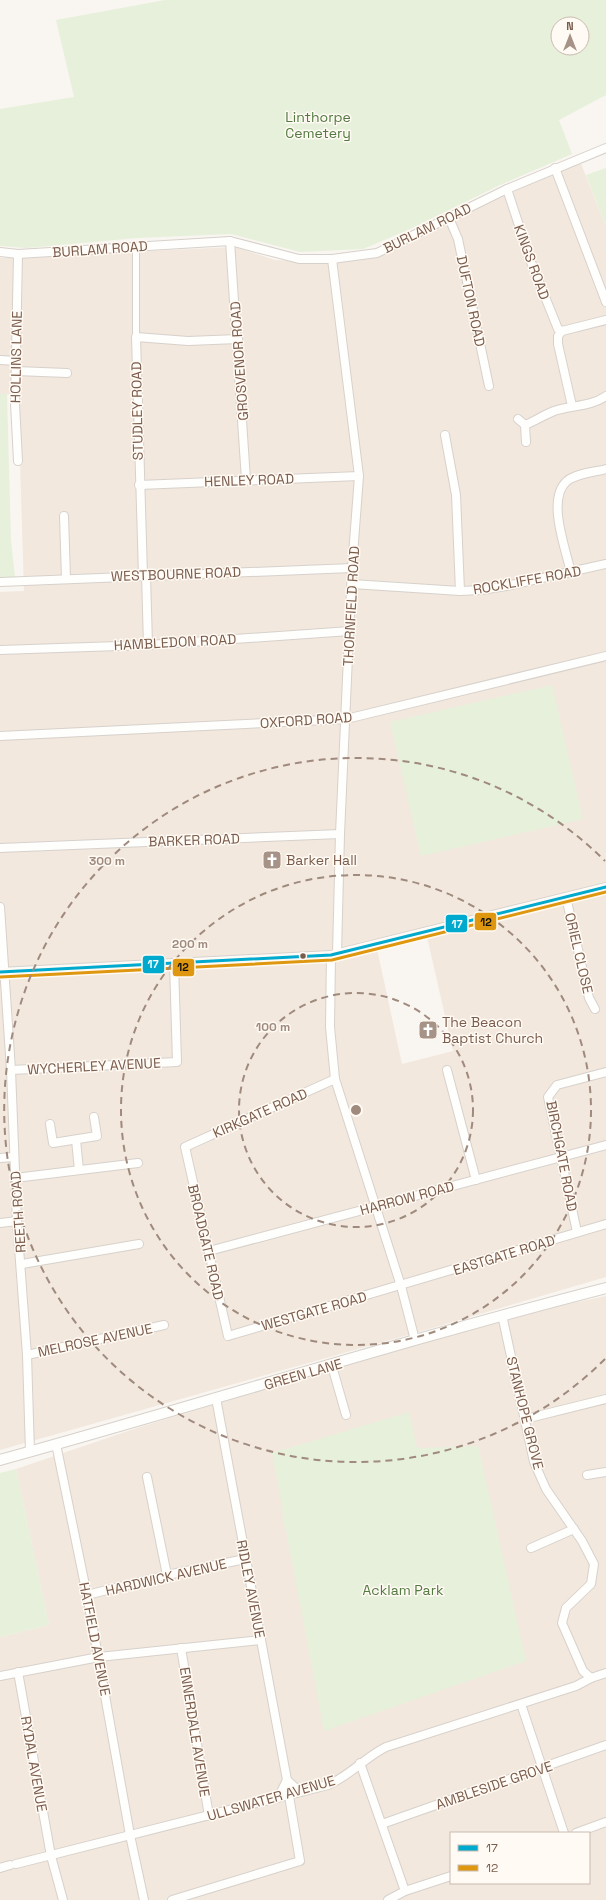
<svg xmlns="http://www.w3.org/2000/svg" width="606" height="1900" font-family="'Space Grotesk',sans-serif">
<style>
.residential{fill:#f2e8de;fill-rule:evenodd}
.green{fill:#e7f0db;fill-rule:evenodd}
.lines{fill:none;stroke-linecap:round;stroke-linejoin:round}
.pedestrian-casing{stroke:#d7d1cb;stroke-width:8}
.minor-casing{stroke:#d7d1cb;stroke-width:10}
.tertiary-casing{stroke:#d7d1cb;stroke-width:12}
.pedestrian{stroke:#fefefd;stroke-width:6}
.minor{stroke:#fefefd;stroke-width:8}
.tertiary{stroke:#fefefd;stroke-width:10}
.bus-1-casing{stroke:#fffaf3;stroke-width:6}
.bus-2-casing{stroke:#fffaf3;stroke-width:6}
.bus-1{stroke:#00a9ce;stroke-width:3}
.bus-2{stroke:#de970f;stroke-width:3}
.ring{fill:none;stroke:#9f8a7d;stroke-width:2;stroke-dasharray:7 5}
.bus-dot{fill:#7a5c4d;stroke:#fffaf3;stroke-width:1.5}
.labels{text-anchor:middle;stroke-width:3;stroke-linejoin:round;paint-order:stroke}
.park-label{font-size:14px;fill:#537a41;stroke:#fffaf3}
.street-label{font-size:14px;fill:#7a5c4d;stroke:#fffaf3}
.poi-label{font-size:14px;fill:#7a5c4d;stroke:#fffaf3;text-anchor:start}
.centre{fill:#9f8a7d;stroke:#fffaf3;stroke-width:2}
.ring-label{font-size:12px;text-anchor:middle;font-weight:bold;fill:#9f8a7d;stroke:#fffaf3;stroke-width:3;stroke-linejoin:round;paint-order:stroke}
.line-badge{stroke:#fffaf3;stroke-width:1.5}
.badge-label{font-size:11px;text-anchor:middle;font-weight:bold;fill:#fff}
.pale-badge-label{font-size:11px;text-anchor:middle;font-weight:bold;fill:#111}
</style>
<rect width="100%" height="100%" fill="#f9f5f0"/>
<g class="residential">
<path d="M580,161L606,227V1277L422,1331L0,1450V592L24,591L18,395L0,394V258L235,247L275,260L327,263L383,255L498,197ZM427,937L453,1051L402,1064L377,949Z"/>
<path d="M606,1296V1900H0V1637L49,1625L16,1469L137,1428L505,1317ZM451,1833H589V1883H451Z"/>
</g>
<g class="green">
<path d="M165,0H606V95L559,120L572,154L500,185L408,230L363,249L300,252L231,234L137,238L27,248L0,246V109L74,97L56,20ZM558,24H582V48H558Z"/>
<polygon points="606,168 606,227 586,175"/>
<polygon points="0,394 7,394 11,541 15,577 0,578"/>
<polygon points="552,685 583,819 421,856 390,722"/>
<polygon points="409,1412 417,1448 478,1446 526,1661 324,1731 286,1530 283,1522 282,1506 272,1453"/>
<polygon points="16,1469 49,1625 0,1637 0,1473"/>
</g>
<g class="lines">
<defs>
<polyline id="pedestrian" points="136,337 136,246"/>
<g id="minor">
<polyline points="555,168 606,302"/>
<polyline points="507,189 531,262 558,329 562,331"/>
<polyline points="449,218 458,239 489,386"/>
<polyline points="230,241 246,480"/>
<polyline points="0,252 18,254 230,241 299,259 332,259 377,253 507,189 606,148"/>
<polyline points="332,259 359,476 352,568 340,834 337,954"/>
<polyline points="562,331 558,336 558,344 572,406"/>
<polyline points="562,331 606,320"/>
<polyline points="0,360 17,361"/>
<polyline points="16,371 67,373"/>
<polyline points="518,419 525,425"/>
<polyline points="445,435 456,495 460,591"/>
<path d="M526,442L525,425C535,421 544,415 554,411C572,405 590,407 606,396"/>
<polyline points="18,461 15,404 18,254"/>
<polyline points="139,485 359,476"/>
<polyline points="64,516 66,578"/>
<path d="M571,573C566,549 546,499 567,481C577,473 595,472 606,469"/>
<polyline points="143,575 136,337 188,341 238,339"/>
<polyline points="146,575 148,645"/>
<polyline points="0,582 352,568"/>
<polyline points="352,584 460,591 481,590 506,586 606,564"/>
<polyline points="0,650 148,645 350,631"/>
<polyline points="0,736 346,719 606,656"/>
<polyline points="0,848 340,834"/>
<polyline points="566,897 589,998 595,1009"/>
<polyline points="0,907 11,1070 17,1221 27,1355 30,1452"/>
<polyline points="331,955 330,1027 335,1079 401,1286 415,1340"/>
<polyline points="0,972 331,955 606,887"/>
<polyline points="11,1070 177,1062 174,963"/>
<polyline points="447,1070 476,1180"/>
<polyline points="335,1079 185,1147 228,1336 606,1224"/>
<polyline points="50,1124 53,1143 97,1136 94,1117"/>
<polyline points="76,1140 79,1170"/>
<polyline points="0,1158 14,1157"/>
<polyline points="15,1178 138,1163"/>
<polyline points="0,1223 17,1221"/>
<polyline points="577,1232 548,1097 557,1085 606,1072"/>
<polyline points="209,1251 606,1145"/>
<polyline points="22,1264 139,1244"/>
<polyline points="502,1315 534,1462 546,1489 582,1541 594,1564 591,1584 566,1608 562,1623 583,1671 591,1678 606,1673"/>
<polyline points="27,1355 164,1325"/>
<polyline points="332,1366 346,1415"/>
<polyline points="216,1398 287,1780"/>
<polyline points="525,1419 606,1399"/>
<polyline points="56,1444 87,1595 130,1835 144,1900"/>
<polyline points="587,1475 606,1472"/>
<polyline points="147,1477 167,1575"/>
<polyline points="531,1548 574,1529"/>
<polyline points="87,1595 167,1575 245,1559"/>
<polyline points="181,1648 209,1816"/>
<polyline points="18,1672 51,1856 63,1900"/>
<polyline points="0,1676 99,1657 261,1640"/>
<polyline points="521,1704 564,1833"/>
<polyline points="360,1763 405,1891"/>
<polyline points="287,1780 300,1792"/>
<polyline points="278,1798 287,1780"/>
<polyline points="382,1824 606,1745"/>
<polyline points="576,1833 606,1822"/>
<path d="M16,1864L328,1785C351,1775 364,1758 386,1747L576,1686L591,1678"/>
<polyline points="0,1868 10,1865"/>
<polyline points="172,1900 300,1861 289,1796"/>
<polyline points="388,1900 405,1891 451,1876"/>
</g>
<path id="tertiary" d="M0,1460C203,1404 403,1340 606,1288"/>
</defs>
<use href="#pedestrian" class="pedestrian-casing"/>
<use href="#minor" class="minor-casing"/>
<use href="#tertiary" class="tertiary-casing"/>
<use href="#pedestrian" class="pedestrian"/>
<use href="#minor" class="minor"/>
<use href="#tertiary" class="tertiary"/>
<defs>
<polyline id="bus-1" points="0,972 331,955 606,887"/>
<polyline id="bus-2" points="0,977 332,960 606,892"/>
</defs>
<use href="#bus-1" class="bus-1-casing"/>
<use href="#bus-2" class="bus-2-casing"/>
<use href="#bus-1" class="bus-1"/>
<use href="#bus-2" class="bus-2"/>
</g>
<g class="ring">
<circle cx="356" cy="1110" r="117"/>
<circle cx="356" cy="1110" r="235"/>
<path d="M605 1359A352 352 0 1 1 605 861"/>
</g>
<defs>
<symbol id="church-square" viewBox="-11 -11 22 22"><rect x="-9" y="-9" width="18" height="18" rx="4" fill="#a69286" stroke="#fffaf3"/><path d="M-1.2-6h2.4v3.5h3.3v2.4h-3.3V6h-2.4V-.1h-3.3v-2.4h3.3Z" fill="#fff"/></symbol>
</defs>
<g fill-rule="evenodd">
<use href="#church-square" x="261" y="849" width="22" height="22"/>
<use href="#church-square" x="417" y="1019" width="22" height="22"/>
</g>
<circle class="bus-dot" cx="303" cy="956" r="3.5"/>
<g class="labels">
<g class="park-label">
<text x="318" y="122">Linthorpe<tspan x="318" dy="16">Cemetery</tspan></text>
<text x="403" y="1595">Acklam Park</text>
</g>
<g class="street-label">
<text transform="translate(427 228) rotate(-26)" y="5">BURLAM ROAD</text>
<text transform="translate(100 249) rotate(-4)" y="5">BURLAM ROAD</text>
<text transform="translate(532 262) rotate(70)" y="5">KINGS ROAD</text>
<text transform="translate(471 301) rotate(78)" y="5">DUFTON ROAD</text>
<text transform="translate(16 357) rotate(-89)" y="5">HOLLINS LANE</text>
<text transform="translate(239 361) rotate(-94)" y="5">GROSVENOR ROAD</text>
<text transform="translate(137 411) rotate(-91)" y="5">STUDLEY ROAD</text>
<text transform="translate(249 480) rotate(-2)" y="5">HENLEY ROAD</text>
<text transform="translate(176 574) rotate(-2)" y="5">WESTBOURNE ROAD</text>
<text transform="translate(527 580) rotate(-10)" y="5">ROCKLIFFE ROAD</text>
<text transform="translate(351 606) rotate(-87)" y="5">THORNFIELD ROAD</text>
<text transform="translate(175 642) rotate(-3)" y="5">HAMBLEDON ROAD</text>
<text transform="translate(306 720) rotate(-4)" y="5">OXFORD ROAD</text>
<text transform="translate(194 840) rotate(-2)" y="5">BARKER ROAD</text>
<text transform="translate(579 953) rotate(77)" y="5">ORIEL CLOSE</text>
<text transform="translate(94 1066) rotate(-3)" y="5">WYCHERLEY AVENUE</text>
<text transform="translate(260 1113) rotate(-24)" y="5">KIRKGATE ROAD</text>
<text transform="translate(562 1156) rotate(79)" y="5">BIRCHGATE ROAD</text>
<text transform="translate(407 1198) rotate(-15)" y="5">HARROW ROAD</text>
<text transform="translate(18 1212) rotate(-94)" y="5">REETH ROAD</text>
<text transform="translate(206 1242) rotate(77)" y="5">BROADGATE ROAD</text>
<text transform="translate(504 1255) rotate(-17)" y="5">EASTGATE ROAD</text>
<text transform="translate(314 1311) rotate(-16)" y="5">WESTGATE ROAD</text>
<text transform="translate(95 1340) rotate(-12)" y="5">MELROSE AVENUE</text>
<text transform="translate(303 1374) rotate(-16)" y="5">GREEN LANE</text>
<text transform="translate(525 1413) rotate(76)" y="5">STANHOPE GROVE</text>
<text transform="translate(166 1577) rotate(-13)" y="5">HARDWICK AVENUE</text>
<text transform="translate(251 1589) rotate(79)" y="5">RIDLEY AVENUE</text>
<text transform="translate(95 1639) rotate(79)" y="5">HATFIELD AVENUE</text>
<text transform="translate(195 1732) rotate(81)" y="5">ENNERDALE AVENUE</text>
<text transform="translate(34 1764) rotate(80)" y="5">RYDAL AVENUE</text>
<text transform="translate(494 1785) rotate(-19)" y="5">AMBLESIDE GROVE</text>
<text transform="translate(271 1798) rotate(-16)" y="5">ULLSWATER AVENUE</text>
</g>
<g class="poi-label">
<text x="286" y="865">Barker Hall</text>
<text x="442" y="1027">The Beacon<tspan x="442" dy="16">Baptist Church</tspan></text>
</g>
</g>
<circle cx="356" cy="1110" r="6" class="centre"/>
<g class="ring-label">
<text x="107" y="865">300 m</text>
<text x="190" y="948">200 m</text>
<text x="273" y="1031">100 m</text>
</g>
<g class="line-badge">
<rect x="474" y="912" width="23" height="19" rx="4" fill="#de970f"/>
<rect x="445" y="914" width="23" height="19" rx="4" fill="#00a9ce"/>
<rect x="142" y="955" width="23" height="19" rx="4" fill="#00a9ce"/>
<rect x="172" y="958" width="23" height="19" rx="4" fill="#de970f"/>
</g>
<g class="badge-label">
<text x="457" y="928">17</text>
<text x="153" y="968">17</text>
</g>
<g class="pale-badge-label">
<text x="486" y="926">12</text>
<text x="183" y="971">12</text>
</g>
<rect x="450" y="1832" width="140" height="52" fill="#fffaf3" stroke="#cabbb1"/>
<rect x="458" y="1845" width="20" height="6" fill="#00a9ce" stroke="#cabbb1"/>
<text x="486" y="1852" font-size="12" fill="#7a5c4d">17</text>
<rect x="458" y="1865" width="20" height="6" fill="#de970f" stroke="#cabbb1"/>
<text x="486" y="1872" font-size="12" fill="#7a5c4d">12</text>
<g transform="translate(570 36)"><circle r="19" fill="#fffaf3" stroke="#cabbb1"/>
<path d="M0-3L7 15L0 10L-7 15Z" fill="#a69286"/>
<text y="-6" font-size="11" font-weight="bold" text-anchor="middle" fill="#7a5c4d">N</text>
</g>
</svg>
